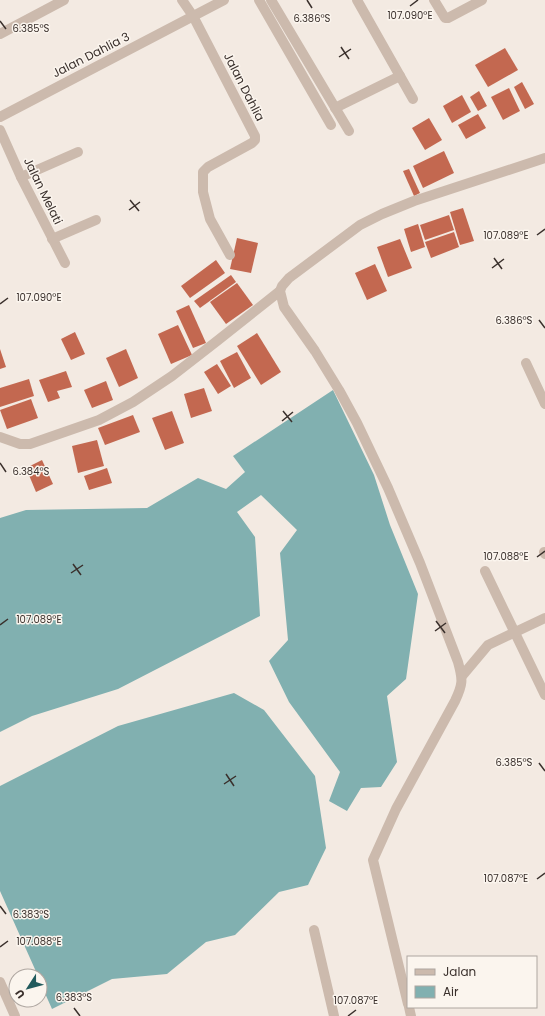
<svg xmlns="http://www.w3.org/2000/svg" width="545" height="1016" font-family="Poppins,sans-serif">
<style>
.water{fill:#81b0b0}
.building{fill:#c36850}
.lines{fill:none;stroke-linecap:round;stroke-linejoin:round}
.minor{stroke:#ccbaad;stroke-width:10}
.ticks{fill:none;stroke:#3a302c;stroke-width:1.5}
.labels{text-anchor:middle;stroke-width:3;stroke-linejoin:round;paint-order:stroke}
.street-label{font-size:12px;fill:#3a302c;stroke:#fbf5ee}
.ticks-label{font-size:10px;text-anchor:middle;fill:#3a302c;stroke:#fbf5ee;stroke-width:3;stroke-linejoin:round;paint-order:stroke}
</style>
<rect width="100%" height="100%" fill="#f3eae2"/>
<g class="water">
<polygon points="333,390 374,475 390,525 418,594 406,679 387,696 397,762 381,787 361,788 347,811 329,801 340,772 289,702 269,661 288,640 280,553 297,530 261,495 237,512 255,537 260,616 118,689 32,716 0,732 0,518 26,510 147,508 198,478 226,489 245,472 233,456"/>
<polygon points="234,693 264,710 315,776 326,848 308,885 279,892 235,935 206,942 167,974 112,979 52,1009 40,982 40,976 38,976 0,891 0,786 118,726"/>
</g>
<g class="building">
<polygon points="505,48 518,70 488,87 475,65"/>
<polygon points="522,82 534,104 525,109 514,87"/>
<polygon points="509,88 520,111 503,120 491,97"/>
<polygon points="479,91 487,106 478,111 470,97"/>
<polygon points="462,95 471,112 452,123 443,106"/>
<polygon points="478,114 486,128 466,139 458,125"/>
<polygon points="429,118 442,140 425,150 412,128"/>
<polygon points="444,151 454,173 423,188 413,166"/>
<polygon points="409,169 420,193 414,196 403,171"/>
<polygon points="463,208 474,241 460,245 450,212"/>
<polygon points="449,215 454,230 425,240 420,225"/>
<polygon points="418,224 425,247 411,252 404,229"/>
<polygon points="454,232 459,247 431,258 425,242"/>
<polygon points="237,238 258,243 251,273 230,269"/>
<polygon points="400,239 412,268 388,277 377,247"/>
<polygon points="216,260 225,273 190,298 181,286"/>
<polygon points="375,264 387,291 367,300 355,273"/>
<polygon points="231,275 236,282 200,308 194,301"/>
<polygon points="237,283 253,305 226,324 210,302"/>
<polygon points="189,305 206,343 193,348 176,311"/>
<polygon points="178,325 192,355 171,364 158,334"/>
<polygon points="75,332 85,354 71,360 61,339"/>
<polygon points="257,333 281,372 261,385 237,346"/>
<polygon points="0,349 6,367 0,369"/>
<polygon points="126,349 138,378 119,387 106,358"/>
<polygon points="237,352 251,378 234,388 220,361"/>
<polygon points="217,364 231,386 218,394 204,372"/>
<polygon points="66,371 72,387 57,391 60,398 48,402 39,380"/>
<polygon points="29,379 34,396 0,407 0,388"/>
<polygon points="106,381 113,400 92,408 84,390"/>
<polygon points="204,388 212,411 191,418 184,394"/>
<polygon points="31,399 38,418 7,429 0,410"/>
<polygon points="172,411 184,443 165,450 152,418"/>
<polygon points="133,415 140,432 105,445 98,428"/>
<polygon points="97,440 104,466 78,473 72,446"/>
<polygon points="42,460 53,484 36,492 26,468"/>
<polygon points="107,468 112,483 89,490 84,476"/>
</g>
<g class="lines">
<g class="minor">
<polyline points="182,0 193,16 255,136 255,140 252,143 208,167 203,172 203,192 210,219 230,255"/>
<polyline points="259,0 331,125"/>
<polyline points="271,0 349,131"/>
<polyline points="357,0 413,99"/>
<polyline points="434,0 445,18 448,18 482,0"/>
<polyline points="0,34 64,0"/>
<polyline points="335,108 400,76"/>
<polyline points="0,117 224,0"/>
<polyline points="0,130 21,177 65,263"/>
<polyline points="21,177 78,152"/>
<polyline points="52,239 96,220"/>
<polyline points="526,363 545,404"/>
<polyline points="0,437 20,444 30,444 99,420 133,402 172,376 217,341 280,291"/>
<polyline points="544,552 545,554"/>
<polyline points="485,571 545,695"/>
<polyline points="462,676 488,645 545,618"/>
<polyline points="314,930 334,1016"/>
<polyline points="0,982 15,1016"/>
<path d="M408,1004L373,860L396,809L455,701C463,684 463,680 458,662L420,563L388,488L357,423L339,390L315,351L284,307L280,291L282,286L289,278L360,225L382,214L414,201L545,158"/>
<polyline points="409,1007 411,1016"/>
</g>
</g>
<path class="ticks" d="M307,0L312,8M410,6L418,0M0,21L6,29M341,47L349,59M339,57L351,49M130,200L139,211M129,210L140,202M537,235L545,229M494,258L502,269M492,268L504,259M0,304L8,298M539,320L545,328M283,411L292,422M282,421L293,412M0,463L6,472M537,557L545,551M73,564L81,575M71,573L83,565M436,621L445,633M0,625L8,619M435,631L446,623M539,763L545,771M226,774L234,786M224,784L236,776M537,879L545,873M0,906L6,914M0,947L8,941M74,1008L80,1016M348,1016L356,1010"/>
<g class="labels">
<g class="street-label">
<text transform="translate(91 55) rotate(-27)" y="4">Jalan Dahlia 3</text>
<text transform="translate(244 87) rotate(63)" y="4">Jalan Dahlia</text>
<text transform="translate(43 191) rotate(64)" y="4">Jalan Melati</text>
</g>
</g>
<g class="ticks-label">
<text x="410" y="19">107.090°E</text>
<text x="312" y="22">6.386°S</text>
<text x="31" y="32">6.385°S</text>
<text x="506" y="239">107.089°E</text>
<text x="39" y="301">107.090°E</text>
<text x="514" y="324">6.386°S</text>
<text x="31" y="475">6.384°S</text>
<text x="506" y="560">107.088°E</text>
<text x="39" y="623">107.089°E</text>
<text x="514" y="766">6.385°S</text>
<text x="506" y="882">107.087°E</text>
<text x="31" y="918">6.383°S</text>
<text x="39" y="945">107.088°E</text>
<text x="74" y="1001">6.383°S</text>
<text x="356" y="1004">107.087°E</text>
</g>
<rect x="407" y="956" width="130" height="52" fill="#fbf5ee" stroke="#aea6a0"/>
<rect x="415" y="969" width="20" height="6" fill="#ccbaad" stroke="#aea6a0"/>
<text x="443" y="976" font-size="12" fill="#3a302c">Jalan</text>
<rect x="415" y="986" width="20" height="12" fill="#81b0b0" stroke="#aea6a0"/>
<text x="443" y="996" font-size="12" fill="#3a302c">Air</text>
<g transform="translate(28 988) rotate(234)"><circle r="19" fill="#fbf5ee" stroke="#aea6a0"/>
<path d="M0-3L7 15L0 10L-7 15Z" fill="#215a5c"/>
<text y="-6" font-size="11" font-weight="bold" text-anchor="middle" fill="#3a302c">U</text>
</g>
</svg>
